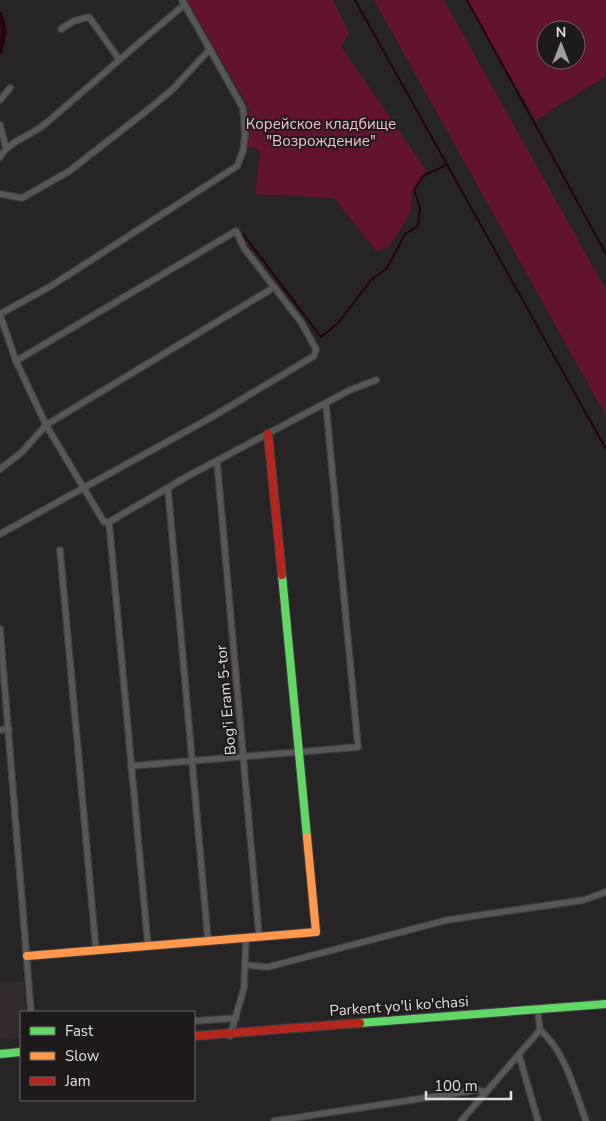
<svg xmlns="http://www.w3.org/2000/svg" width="606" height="1121" font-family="'Nunito Sans',sans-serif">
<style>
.built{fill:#332a2c}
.green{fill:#621330;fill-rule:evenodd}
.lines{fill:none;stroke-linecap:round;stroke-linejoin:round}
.stream{stroke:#24030c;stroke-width:2}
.canal{stroke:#24030c;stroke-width:5.5}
.street-casing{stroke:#414040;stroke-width:8}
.fast-casing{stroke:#414040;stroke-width:10}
.slow-casing{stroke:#414040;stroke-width:10}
.jam-casing{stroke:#414040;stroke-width:10}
.street{stroke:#585757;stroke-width:5.5}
.fast{stroke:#63d668;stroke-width:8}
.slow{stroke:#ff974d;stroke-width:8}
.jam{stroke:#b3261e;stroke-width:8}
.labels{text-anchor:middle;stroke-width:4;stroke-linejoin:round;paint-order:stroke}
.park-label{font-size:15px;fill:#f5c0ca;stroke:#1e1a1b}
.street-label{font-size:15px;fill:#e1dede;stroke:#1e1a1b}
</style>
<rect width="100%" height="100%" fill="#262425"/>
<polygon class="built" points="24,982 26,1012 21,1012 21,1038 0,1040 0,983"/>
<g class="green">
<path d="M187,0H333L349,33L341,46L426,170L411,194C417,211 397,234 388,248L376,251L334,198L255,194L260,152L256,148L245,147L249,108Z"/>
<polygon points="374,0 444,0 606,290 606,416"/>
<path d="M466,0H606V76L536,120ZM546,30H576V60H546Z"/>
</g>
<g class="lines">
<g class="stream">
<polyline points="355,0 606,449"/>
<polyline points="467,0 606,254"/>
<polyline points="243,234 321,337 338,323 371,280 387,268 405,234 418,226 420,208 414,190 423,176 446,165"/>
</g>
<polyline class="canal" points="0,15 4,31 0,51"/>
<defs>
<g id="street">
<polyline points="61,29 74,21 89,17 119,59"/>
<polyline points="0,100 10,88"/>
<polyline points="0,125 6,148"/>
<path d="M0,157C10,140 31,136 45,124C92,84 137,44 184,5"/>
<polyline points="0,194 22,198 68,172 145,112 173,89 210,49"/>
<polyline points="0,314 51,286 237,166 243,151 245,135 243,108 182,0"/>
<polyline points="0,315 16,361 46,425 104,522 109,522 188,476 350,390 376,380"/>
<polyline points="217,461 259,936"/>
<polyline points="0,469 22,452 46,425 273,288"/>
<polyline points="168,489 208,941"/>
<polyline points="109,522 148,946"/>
<polyline points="0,534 212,417 314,356 316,349 301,322 244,248 236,231 16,361"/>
<polyline points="60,550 96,950"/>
<polyline points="0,629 31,1012"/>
<polyline points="0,730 9,729"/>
<polyline points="131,766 358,747 326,404"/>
<polyline points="246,965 268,967 447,920 584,900 606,892"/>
<polyline points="194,1021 236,1018"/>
<path d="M540,1030C565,1051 575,1091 586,1121"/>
<polyline points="230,1036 244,988 246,938"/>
<polyline points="519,1055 538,1121"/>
<polyline points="274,1121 477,1090 486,1092"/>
<polyline points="461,1121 540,1030 538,1013"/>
</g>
<g id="fast">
<polyline points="282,575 307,837"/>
<polyline points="360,1023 606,1004"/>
<polyline points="0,1054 21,1052"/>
</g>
<polyline id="slow" points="27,956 316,932 307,837"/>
<g id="jam">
<polyline points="268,434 282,575"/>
<polyline points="194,1036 360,1023"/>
</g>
</defs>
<use href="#street" class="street-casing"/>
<use href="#fast" class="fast-casing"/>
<use href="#slow" class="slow-casing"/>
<use href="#jam" class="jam-casing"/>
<use href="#street" class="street"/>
<use href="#fast" class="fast"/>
<use href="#slow" class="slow"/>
<use href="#jam" class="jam"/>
</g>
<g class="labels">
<g class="park-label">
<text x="321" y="129">Корейское кладбище<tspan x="321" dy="17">"Возрождение"</tspan></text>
</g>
<g class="street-label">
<text transform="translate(226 700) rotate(-95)" y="5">Bog'i Eram 5-tor</text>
<text transform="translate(399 1006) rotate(-4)" y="5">Parkent yo'li ko'chasi</text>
</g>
</g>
<rect x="20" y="1011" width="175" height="90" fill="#1e1a1b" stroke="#6c6869"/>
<rect x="30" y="1027" width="25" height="8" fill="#63d668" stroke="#6c6869"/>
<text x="65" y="1036" font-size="15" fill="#e1dede">Fast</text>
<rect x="30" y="1052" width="25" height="8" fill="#ff974d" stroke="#6c6869"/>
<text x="65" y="1061" font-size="15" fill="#e1dede">Slow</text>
<rect x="30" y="1077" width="25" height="8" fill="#b3261e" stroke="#6c6869"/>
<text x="65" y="1086" font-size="15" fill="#e1dede">Jam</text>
<g transform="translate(561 45)"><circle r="24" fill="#1e1a1b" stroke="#6c6869"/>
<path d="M0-4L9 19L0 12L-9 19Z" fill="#a09d9d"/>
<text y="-8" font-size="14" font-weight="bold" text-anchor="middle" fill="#e1dede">N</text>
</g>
<path d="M426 1091v8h85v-8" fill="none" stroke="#e1dede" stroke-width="2.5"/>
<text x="434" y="1091" font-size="15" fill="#e1dede" stroke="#1e1a1b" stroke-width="4" paint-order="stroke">100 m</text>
</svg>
